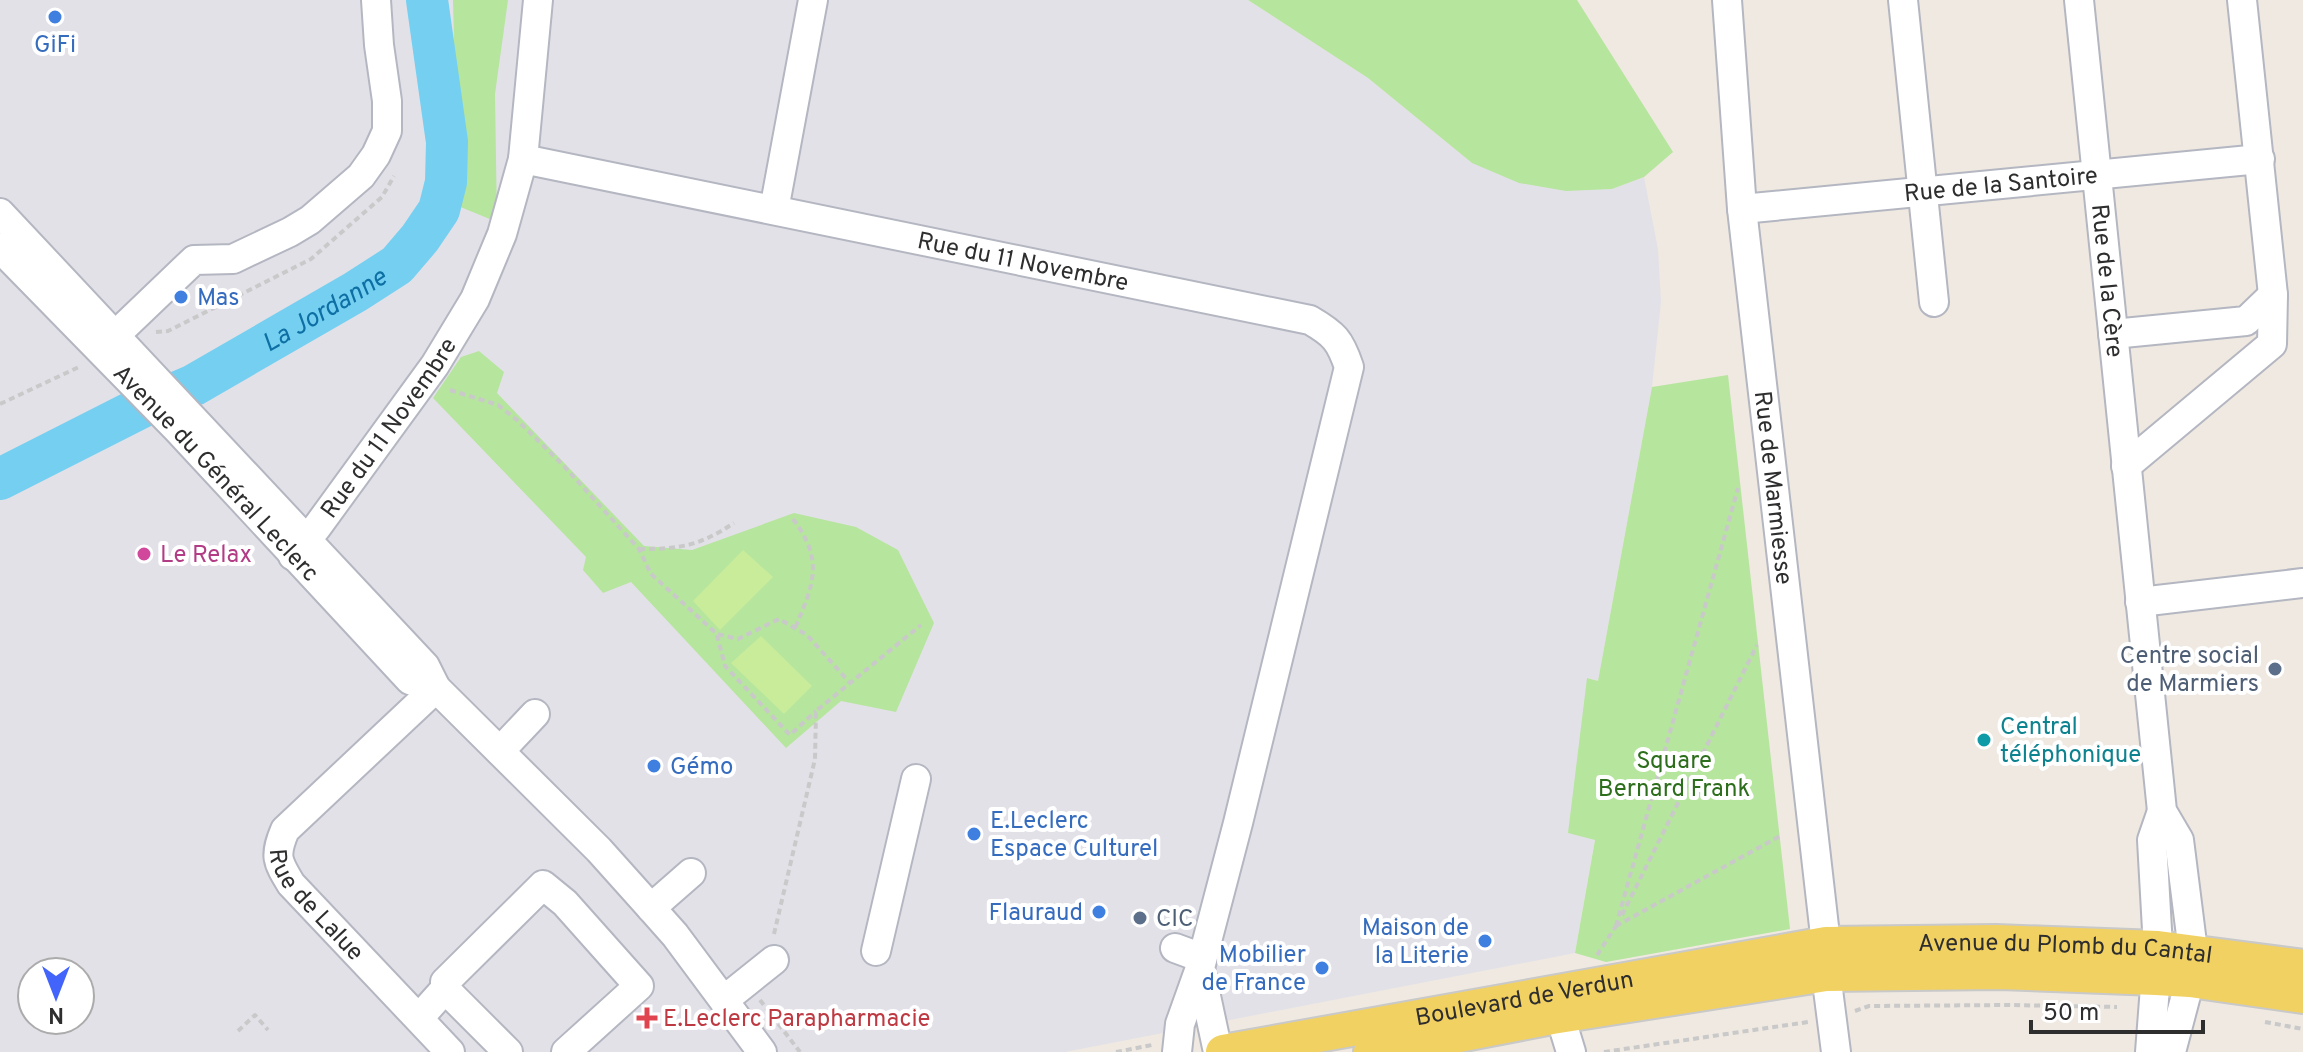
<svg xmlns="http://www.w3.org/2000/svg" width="2303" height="1052" font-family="Overpass,sans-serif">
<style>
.industrial{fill:#e3e1e8;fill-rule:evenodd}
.green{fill:#b6e59e}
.pitch{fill:#c9ec9a}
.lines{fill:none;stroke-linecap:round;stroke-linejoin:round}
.river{stroke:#75cff0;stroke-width:42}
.minor-casing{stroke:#b4b7c1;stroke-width:32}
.major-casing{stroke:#c9c9c9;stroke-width:38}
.path{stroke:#c9c9c9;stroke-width:4;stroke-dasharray:6 4;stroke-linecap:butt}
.minor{stroke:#fff;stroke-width:28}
.major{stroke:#f2d163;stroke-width:34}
.shop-dot{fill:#3f7fe0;stroke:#fff;stroke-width:3}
.hotel-dot{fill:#d1479c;stroke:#fff;stroke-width:3}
.service-dot{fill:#5c6f8a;stroke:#fff;stroke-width:3}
.culture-dot{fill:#0f9aa8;stroke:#fff;stroke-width:3}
.health-dot{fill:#e0444e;stroke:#fff;stroke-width:3}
.labels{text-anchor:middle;stroke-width:8;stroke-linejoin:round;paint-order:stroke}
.shop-label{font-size:24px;fill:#366cbe;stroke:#fff;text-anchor:start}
.street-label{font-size:24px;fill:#2e2e2e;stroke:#fff}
.hotel-label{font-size:24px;fill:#b23c85;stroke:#fff;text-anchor:start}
.service-label{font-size:24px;fill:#4e5e75;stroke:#fff;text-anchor:end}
.culture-label{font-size:24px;fill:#0d838f;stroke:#fff;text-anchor:start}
.park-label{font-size:24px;fill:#2c6e1b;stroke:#fff}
.health-label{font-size:24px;fill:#be3a42;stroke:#fff;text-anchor:start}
.water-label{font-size:26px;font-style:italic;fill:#0d6fa3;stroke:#fff}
</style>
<rect width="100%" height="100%" fill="#efe9e1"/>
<path class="industrial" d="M0,0H1248L1368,78L1472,163L1612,189L1644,177L1658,249L1661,302L1652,387L1598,681L1588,678L1569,833L1595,839L1575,953L1065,1052H0ZM32,972H80V1020H32Z"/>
<g class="green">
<polygon points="453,0 508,0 495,94 497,222 458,206"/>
<polygon points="1248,0 1577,0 1673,152 1644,177 1612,189 1566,191 1519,183 1472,163 1368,78"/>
<polygon points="479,351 504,372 497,393 644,546 692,550 794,513 856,527 898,550 934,623 896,712 841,701 786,748 631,582 603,593 583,570 586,557 433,398 461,357"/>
<polygon points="1728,375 1790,929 1606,962 1575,953 1595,840 1568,833 1587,678 1598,681 1652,387"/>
</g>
<g class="pitch">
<polygon points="743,550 773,577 720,630 693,601"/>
<polygon points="761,636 812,686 784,714 731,663"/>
</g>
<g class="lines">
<path class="river" id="s1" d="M0,479L144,406L194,385L355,292L397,265L420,238L439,210L446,182L447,142L427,0"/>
<defs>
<g id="minor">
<path id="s2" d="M1727,0L1742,209L1826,944V974L1836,1052"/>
<polyline points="1903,0 1934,302"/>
<path id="s3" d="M2079,0L2162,811L2179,840L2193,951L2190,980L2171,1052"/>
<polyline points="523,159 538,0"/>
<path id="s4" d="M1742,209L2260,159"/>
<polyline points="774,210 813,0"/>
<polyline points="0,213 425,666 436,688 599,850 651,908 675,935 762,1052"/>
<path id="s5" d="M0,248L178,430L410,680L436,688"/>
<polyline points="2113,334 2246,321 2273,295"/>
<polyline points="104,346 194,260 233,259 290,232 310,220 361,176 376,155 387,131 387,101 379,45 376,0"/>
<polyline points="2126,466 2272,344 2273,295 2242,0"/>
<path id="s6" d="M293,556L317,527L435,365L475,299L502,234L523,159L1310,320C1334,334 1340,340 1349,367L1238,823L1200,968L1180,1024L1177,1052"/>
<polyline points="2140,602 2303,583"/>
<path id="s7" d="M436,688L285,830C274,856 277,861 291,884L450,1052"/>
<polyline points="500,751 535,714"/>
<polyline points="651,908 691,873"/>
<polyline points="1175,948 1202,958"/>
<polyline points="876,951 916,779"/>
<polyline points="1200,968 1218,1052"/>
<polyline points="445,989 508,1052"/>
<polyline points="724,1000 774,960"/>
<polyline points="1560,1016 1571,1052"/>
<polyline points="419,1018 445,989 445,982 543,885 565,903 639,986 566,1052"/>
<polyline points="2150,1052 2158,948 2152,840 2162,811"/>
</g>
<g id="major">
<path id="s8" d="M1223,1052L1826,944L1996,942L2158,948L2303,967"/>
<polyline points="1371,1052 1552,1017 1826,974 2000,972 2156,978 2190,980 2303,996"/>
</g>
</defs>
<use href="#minor" class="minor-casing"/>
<use href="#major" class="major-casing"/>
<g class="path">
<polyline points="156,332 168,331 311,259 382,197 394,176"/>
<polyline points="450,390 498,405 517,420 562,464 639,549 651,574 717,634 738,639 779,619 807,635 850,683"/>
<polyline points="0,404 81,366"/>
<path d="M793,519C824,560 814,584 795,628"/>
<path d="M639,549C681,549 699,546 734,523"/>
<polyline points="717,635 725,666 790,735 816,711"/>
<polyline points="1622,915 1757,645"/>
<polyline points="1616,926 1738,488"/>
<polyline points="1616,926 1780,836"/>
<polyline points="774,934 815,759 816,711 921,625"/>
<polyline points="1597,955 1616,926"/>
<polyline points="760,1000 800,1052"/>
<polyline points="1855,1011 1869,1006 2008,1005 2117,1007"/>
<polyline points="2265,1022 2303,1029"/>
<polyline points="238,1031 255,1015 268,1030"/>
<polyline points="1116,1052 1152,1045"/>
<polyline points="1604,1052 1808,1022"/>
</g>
<use href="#minor" class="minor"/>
<use href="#major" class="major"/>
</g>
<g class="shop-dot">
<circle cx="55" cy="17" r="8"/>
<circle cx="181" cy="297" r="8"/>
<circle cx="654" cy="766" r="8"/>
<circle cx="974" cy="834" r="8"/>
<circle cx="1099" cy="912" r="8"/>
<circle cx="1485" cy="941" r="8"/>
<circle cx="1322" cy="968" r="8"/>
</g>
<circle class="hotel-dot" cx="144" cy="554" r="8"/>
<g class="service-dot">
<circle cx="2275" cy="669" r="8"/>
<circle cx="1140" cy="918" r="8"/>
</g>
<circle class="culture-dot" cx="1984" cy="740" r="8"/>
<path class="health-dot" d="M643 1006h8v8h8v8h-8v8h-8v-8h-8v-8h8z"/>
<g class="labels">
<g class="shop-label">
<text x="55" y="52" text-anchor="middle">GiFi</text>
<text x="197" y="305">Mas</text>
<text x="670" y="774">Gémo</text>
<text x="990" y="828">E.Leclerc<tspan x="990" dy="28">Espace Culturel</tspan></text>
<text x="1083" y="920" text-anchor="end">Flauraud</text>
<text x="1469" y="935" text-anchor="end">Maison de<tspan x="1469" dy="28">la Literie</tspan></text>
<text x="1306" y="962" text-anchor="end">Mobilier<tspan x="1306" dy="28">de France</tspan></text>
</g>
<g class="street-label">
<text dy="8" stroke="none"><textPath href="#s4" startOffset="260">Rue de la Santoire</textPath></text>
<text dy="8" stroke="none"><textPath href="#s6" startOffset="974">Rue du 11 Novembre</textPath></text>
<text dy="8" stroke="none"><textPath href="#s3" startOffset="282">Rue de la Cère</textPath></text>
<text dy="8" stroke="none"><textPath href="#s6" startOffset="160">Rue du 11 Novembre</textPath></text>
<text dy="8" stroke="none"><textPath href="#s5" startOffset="312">Avenue du Général Leclerc</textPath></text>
<text dy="8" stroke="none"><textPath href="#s2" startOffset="490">Rue de Marmiesse</textPath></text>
<text dy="8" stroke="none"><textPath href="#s7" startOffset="296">Rue de Lalue</textPath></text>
<text dy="8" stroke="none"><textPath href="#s8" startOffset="852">Avenue du Plomb du Cantal</textPath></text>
<text dy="8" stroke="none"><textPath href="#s8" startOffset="306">Boulevard de Verdun</textPath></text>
</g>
<g class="hotel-label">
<text x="160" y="562">Le Relax</text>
</g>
<g class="service-label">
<text x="2259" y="663">Centre social<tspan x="2259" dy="28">de Marmiers</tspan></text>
<text x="1156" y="926" text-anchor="start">CIC</text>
</g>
<g class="culture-label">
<text x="2000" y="734">Central<tspan x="2000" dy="28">téléphonique</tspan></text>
</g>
<g class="park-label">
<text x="1674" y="768">Square<tspan x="1674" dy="28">Bernard Frank</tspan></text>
</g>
<g class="health-label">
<text x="663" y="1026">E.Leclerc Parapharmacie</text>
</g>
<g class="water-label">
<text dy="9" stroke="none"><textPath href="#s1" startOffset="366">La Jordanne</textPath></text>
</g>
</g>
<g transform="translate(56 996) rotate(180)"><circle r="38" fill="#ffffff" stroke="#ababab" stroke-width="2"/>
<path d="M0-6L14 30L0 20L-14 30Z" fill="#4264fb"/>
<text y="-12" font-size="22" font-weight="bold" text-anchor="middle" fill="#2e2e2e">N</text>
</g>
<path d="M2031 1020v12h172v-12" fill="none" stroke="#2e2e2e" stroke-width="4"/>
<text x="2043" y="1020" font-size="24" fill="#2e2e2e" stroke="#ffffff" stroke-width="6" paint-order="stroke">50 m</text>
</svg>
